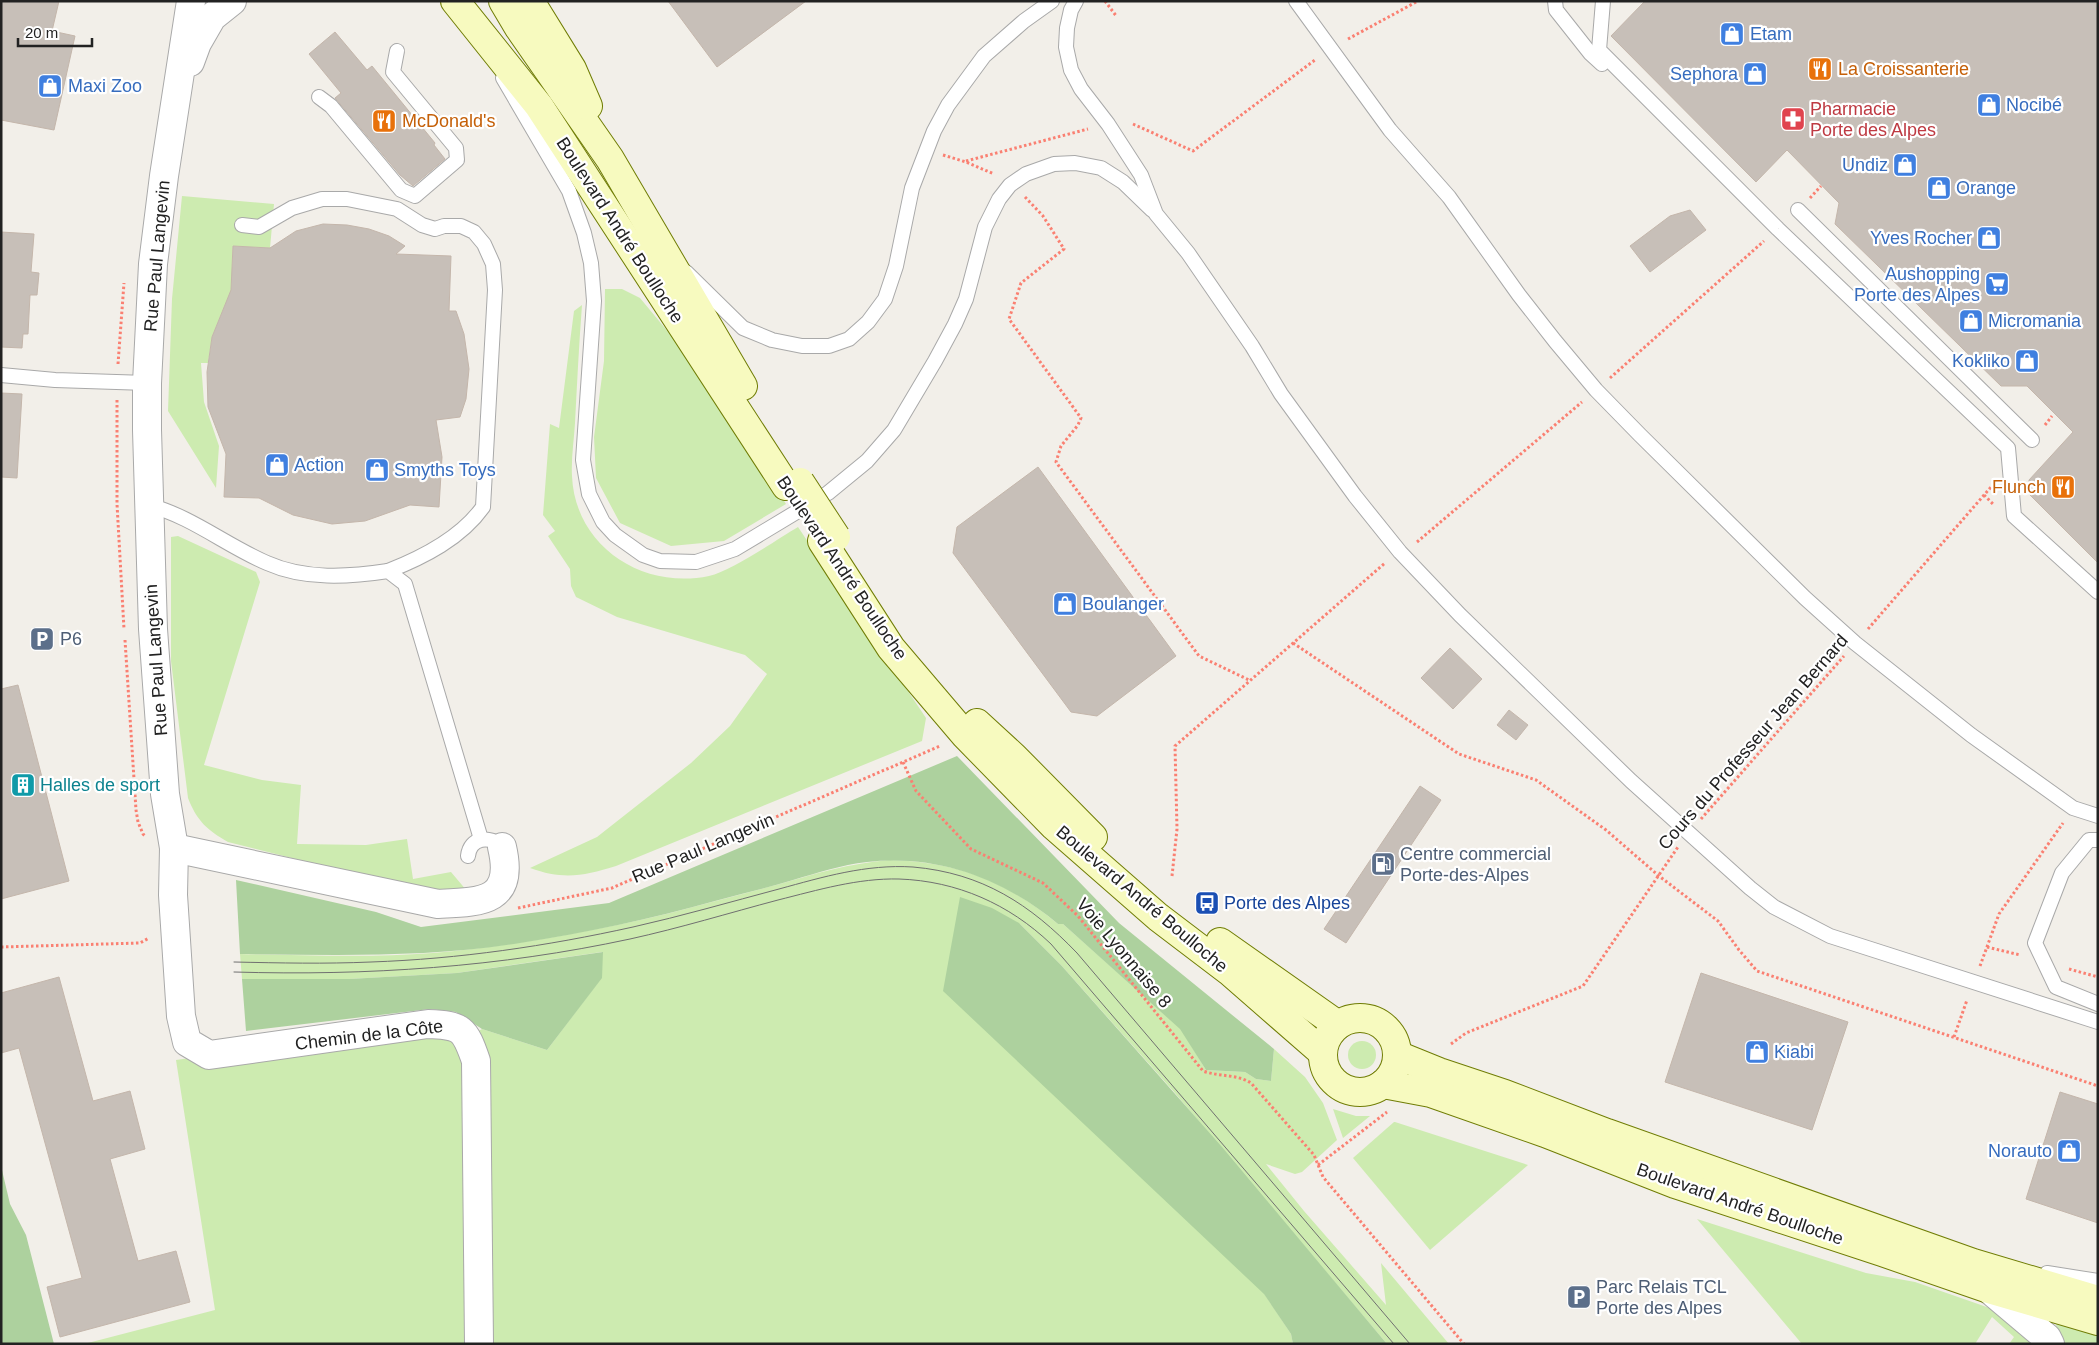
<svg xmlns="http://www.w3.org/2000/svg" width="2099" height="1345" font-family="Arial,sans-serif">
<style>
.grass{fill:#cdebb0}
.forest{fill:#add19e}
.building{fill:#c7bfb8;stroke:#c4b6ab}
.lines{fill:none;stroke-linecap:round;stroke-linejoin:round}
.lane-casing{stroke:#a9a9a9;stroke-width:16}
.street-casing{stroke:#a9a9a9;stroke-width:30}
.secondary-casing{stroke:#707d05;stroke-width:30}
.path{stroke:#fa8072;stroke-width:3;stroke-dasharray:2.5 2.5;stroke-linecap:butt}
.lane{stroke:#fff;stroke-width:14}
.street{stroke:#fff;stroke-width:28}
.secondary{stroke:#f7fabf;stroke-width:28}
.tram{stroke:#707070;stroke-width:1}
.secondary-bridge-casing{stroke:#707d05;stroke-width:30;stroke-linecap:butt}
.secondary-bridge{stroke:#f7fabf;stroke-width:28}
.labels{text-anchor:middle;stroke-width:4.5;stroke-linejoin:round;paint-order:stroke}
.shop-label{font-size:18px;fill:#366cbe;stroke:#fff;text-anchor:start}
.food-label{font-size:18px;fill:#c56008;stroke:#fff;text-anchor:start}
.health-label{font-size:18px;fill:#be3a42;stroke:#fff;text-anchor:start}
.street-label{font-size:18px;fill:#222;stroke:#fff}
.service-label{font-size:18px;fill:#4e5e75;stroke:#fff;text-anchor:start}
.culture-label{font-size:18px;fill:#0d838f;stroke:#fff;text-anchor:start}
.transit-label{font-size:18px;fill:#164399;stroke:#fff;text-anchor:start}
</style>
<rect width="100%" height="100%" fill="#f2efe9"/>
<g class="grass">
<polygon points="182,196 274,204 270,248 233,246 231,303 226,303 212,337 208,363 201,363 204,402 219,446 216,488 168,411 172,299"/>
<polygon points="605,289 622,289 640,298 703,374 786,504 724,541 671,546 620,523 596,478 594,437 604,361"/>
<path d="M582,305C579,344 577,384 575,423C574,440 571,459 572,476C575,546 642,590 709,576C732,571 776,540 798,527L926,718L922,741L616,866C584,876 563,880 530,868L597,837L691,763L730,726L767,674L745,655L617,617L576,597L571,586L570,569L548,536L555,531L543,515L550,424L559,428L574,311Z"/>
<path d="M178,536L256,572L260,582L204,765L262,780L301,785L297,844L366,845L407,839L413,879L451,872L467,891L465,894L399,885L228,842C207,830 197,821 188,798L171,661V537Z"/>
<path d="M890,860C958,862 1006,881 1058,924H1063L1181,1029L1206,1070L1245,1072L1256,1079L1271,1081L1274,1049L1305,1077L1323,1103L1337,1140L1302,1172L1295,1174L1266,1164L1304,1211L1386,1305L1381,1263L1449,1344H1387L1174,1092L1061,965L1019,923L1291,1334L1293,1344H84L215,1310L176,1060L428,1024L468,1037L482,1029L547,1050L602,977V952L457,973L349,979H242L240,954C304,955 369,958 433,953C493,948 552,938 612,926C667,915 722,899 776,885C814,874 850,863 890,860Z"/>
<circle cx="1362" cy="1055" r="14"/>
<polygon points="1333,1109 1356,1116 1370,1116 1343,1138"/>
<polygon points="1394,1122 1395,1122 1528,1165 1430,1250 1353,1158"/>
<polygon points="1697,1219 1866,1273 1915,1282 2001,1312 2037,1344 2009,1344 2014,1337 1992,1317 1975,1344 1802,1344"/>
<polygon points="2057,1321 2098,1333 2098,1341 2096,1344 2063,1344 2055,1333"/>
</g>
<g class="forest">
<path d="M957,756L1119,923L1274,1049L1271,1081L1256,1079L1245,1072L1206,1070L1180,1029L1063,924H1058C1004,879 938,854 867,862C841,865 817,873 793,880C767,888 741,894 715,901C651,919 585,933 520,943C427,958 333,955 240,954L236,880L376,912L421,927L609,903Z"/>
<polygon points="960,897 992,908 1019,923 1061,965 1222,1147 1387,1344 1293,1344 1291,1334 1264,1294 943,991"/>
<polygon points="603,952 602,978 547,1050 482,1029 456,1012 430,1009 246,1031 242,979 349,979 457,973"/>
<polygon points="1,1166 10,1204 26,1235 54,1344 1,1344"/>
</g>
<g class="building">
<polygon points="1,1 59,1 52,31 75,36 54,130 1,120"/>
<polygon points="668,1 806,1 717,67"/>
<polygon points="1645,1 2098,1 2098,563 2029,494 2029,480 2073,432 2027,386 2001,386 1835,224 1839,203 1787,150 1756,182 1611,36"/>
<polygon points="335,32 367,70 372,66 435,143 434,145 445,159 413,186 400,175 335,98 341,93 309,54"/>
<polygon points="1690,210 1706,230 1650,272 1630,246 1670,216"/>
<polygon points="323,224 347,225 369,229 389,236 405,246 396,254 451,256 449,311 456,311 464,334 469,369 466,399 460,417 436,420 442,457 439,507 410,505 365,521 332,524 293,515 259,498 224,497 226,454 208,407 207,372 212,337 231,290 233,246 270,248 296,231"/>
<polygon points="1,232 34,234 31,272 39,273 37,295 30,295 28,334 23,334 22,348 1,347"/>
<polygon points="1,393 22,394 17,478 1,477"/>
<polygon points="1038,467 1176,656 1097,716 1071,712 953,553 957,527"/>
<polygon points="1450,648 1482,679 1453,709 1421,678"/>
<polygon points="18,685 69,881 1,899 1,689"/>
<polygon points="1509,710 1528,725 1516,740 1497,725"/>
<polygon points="1420,786 1441,800 1346,943 1324,929"/>
<polygon points="1701,973 1848,1022 1812,1130 1665,1082"/>
<polygon points="59,977 93,1101 130,1091 145,1149 110,1159 138,1261 176,1251 190,1302 60,1337 47,1287 82,1278 19,1048 1,1053 1,993"/>
<polygon points="2060,1092 2098,1104 2098,1223 2026,1199"/>
</g>
<g class="lines">
<defs>
<g id="lane">
<polyline points="1076,1 1071,10 1067,28 1066,47 1071,70 1081,89 1108,124 1141,175 1156,214 1188,253 1252,346 1281,394 1355,496 1400,552 1460,615 1631,781 1750,888 1774,907 1830,936 2098,1022"/>
<polyline points="1296,1 1390,130 1449,197 1519,295 1555,341 1596,390 1640,435 1805,598 1855,643 1971,735 2073,808 2098,816"/>
<polyline points="1555,1 1556,10 1590,53 1602,64"/>
<polyline points="1603,1 1599,50 1778,229 2008,448 2014,516 2098,592"/>
<polyline points="503,78 569,191 584,233 591,263 594,301 583,460 589,494 603,522 615,535 643,555 660,561 696,562 735,549 828,493 867,461 894,430 935,361 955,324 966,299 985,227 999,199 1010,185 1026,174 1054,164 1075,163 1101,168 1123,182 1152,210"/>
<polyline points="319,97 331,106 401,190 415,196 457,160 456,148 393,72 397,51"/>
<polyline points="1798,210 2032,440"/>
<path d="M242,225L259,227L292,208L322,199H347L397,209L422,225L435,229L444,226H461L474,232L484,244L493,264L495,290L483,507C461,538 424,557 388,571"/>
<polyline points="686,272 743,328 772,340 802,346 829,346 849,339 868,322 885,299 896,266 912,188 934,131 948,105 984,56 1024,21 1052,1"/>
<polyline points="1,375 55,380 147,383"/>
<path d="M148,505C191,516 227,546 267,563C305,580 349,577 388,571L405,584L481,839"/>
<polyline points="2098,840 2089,840 2062,873 2035,943 2056,987 2098,1004"/>
<path d="M468,856C470,837 490,835 502,847"/>
<polyline points="2047,1273 2098,1281"/>
</g>
<g id="street">
<path d="M191,1L164,176L153,264L147,383V430L153,629L165,794L174,848L173,895L181,1016L187,1042L209,1055L428,1024C462,1025 465,1029 476,1061L479,1344"/>
<polyline points="190,62 197,43 212,17 232,1"/>
<path d="M174,848L438,904C482,902 515,902 502,847"/>
<polyline points="1989,1289 2047,1338 2050,1344"/>
</g>
<g id="secondary">
<polyline points="455,1 539,106 786,486"/>
<polyline points="503,1 519,28 610,159 743,386"/>
<polyline points="530,1 572,69 588,106"/>
<polyline points="822,541 891,648 965,735 1054,826 1158,917 1229,971 1323,1053"/>
<polyline points="977,723 1014,757 1093,837"/>
<polyline points="1220,942 1338,1025"/>
<circle cx="1360" cy="1055" r="37"/>
<polyline points="1397,1055 1439,1072 1505,1094 1607,1133 1973,1263 2098,1300"/>
<polyline points="1383,1084 1431,1093 1545,1133 1675,1184 1882,1252 1989,1289 2098,1321"/>
</g>
</defs>
<use href="#lane" class="lane-casing"/>
<use href="#street" class="street-casing"/>
<use href="#secondary" class="secondary-casing"/>
<g class="path">
<polyline points="1105,1 1117,17"/>
<polyline points="1348,39 1418,1"/>
<polyline points="1133,124 1193,151 1315,60"/>
<polyline points="943,155 966,162 994,174"/>
<polyline points="966,161 1088,129"/>
<polyline points="1025,197 1043,216 1064,249 1021,283 1009,319 1081,418 1078,425 1061,446 1056,462 1199,656 1249,680"/>
<polyline points="1810,198 1821,186"/>
<polyline points="118,364 124,283"/>
<polyline points="1610,378 1764,241"/>
<polyline points="117,400 117,504 124,629"/>
<polyline points="2045,425 2052,416"/>
<polyline points="1984,495 1993,504"/>
<polyline points="1417,542 1582,402"/>
<polyline points="1868,629 1991,487"/>
<polyline points="125,640 136,810 138,822 143,834 145,836"/>
<polyline points="1293,643 1459,754 1536,780 1606,830 1659,876 1718,921 1739,950 1757,971 2098,1086"/>
<path d="M903,762L916,791L971,849L1043,883L1078,916L1203,1071C1220,1077 1237,1074 1251,1083L1314,1155L1323,1177L1464,1344"/>
<polyline points="1701,819 1844,656"/>
<polyline points="1172,876 1177,829 1175,746 1385,563"/>
<polyline points="518,908 612,888 940,746"/>
<polyline points="1,947 140,943 149,938"/>
<polyline points="1987,947 2020,955"/>
<polyline points="1980,966 1999,914 2063,823"/>
<polyline points="2069,969 2098,977"/>
<polyline points="1954,1037 1967,1000"/>
<polyline points="1451,1044 1466,1033 1583,986 1678,847"/>
<polyline points="1318,1165 1387,1112"/>
</g>
<use href="#lane" class="lane"/>
<use href="#street" class="street"/>
<use href="#secondary" class="secondary"/>
<g class="tram">
<path d="M234,962C280,963 325,964 371,962C459,959 547,946 633,927C682,916 730,902 779,889C823,877 866,864 913,867C982,873 1030,904 1077,953L1410,1344"/>
<path d="M234,972C368,976 500,967 630,939C680,928 729,913 778,900C818,890 858,878 899,879C957,881 1009,904 1051,944L1394,1344"/>
</g>
<defs>
<polyline id="secondary-bridge" points="800,482 836,537"/>
</defs>
<use href="#secondary-bridge" class="secondary-bridge-casing"/>
<use href="#secondary-bridge" class="secondary-bridge"/>
</g>
<defs>
<symbol id="shop-square" viewBox="-11 -11 22 22"><rect x="-9" y="-9" width="18" height="18" rx="4" fill="#3f7fe0" stroke="#fff"/><path d="M-5-2.5h2.3a2.7 3.5 0 0 1 5.4 0H5L5.5 6h-11ZM-1.5-2.5h3a1.5 2.3 0 0 0-3 0Z" fill="#fff"/></symbol>
<symbol id="restaurant-square" viewBox="-11 -11 22 22"><rect x="-9" y="-9" width="18" height="18" rx="4" fill="#e8710a" stroke="#fff"/><path d="M-5-6h1v4h1v-4h1v4h1v-4h1v5L-1.5 .5V6h-2V.5L-5-1ZM5-6V6H3V1.5H1.5Q1.5-4 5-6Z" fill="#fff"/></symbol>
<symbol id="pharmacy-square" viewBox="-11 -11 22 22"><rect x="-9" y="-9" width="18" height="18" rx="4" fill="#e0444e" stroke="#fff"/><path d="M-2-6h4v4h4v4h-4v4h-4v-4h-4v-4h4Z" fill="#fff"/></symbol>
<symbol id="supermarket-square" viewBox="-11 -11 22 22"><rect x="-9" y="-9" width="18" height="18" rx="4" fill="#3f7fe0" stroke="#fff"/><path d="M-6-5.5h2.5l.6 2H6L4.5 2H-2.5L-4.4-4H-6ZM-1.5 3.2a1.3 1.3 0 1 0 .1 0ZM3 3.2a1.3 1.3 0 1 0 .1 0Z" fill="#fff"/></symbol>
<symbol id="parking-square" viewBox="-11 -11 22 22"><rect x="-9" y="-9" width="18" height="18" rx="4" fill="#5c6f8a" stroke="#fff"/><path d="M-3.5-5.5H1a3.5 3.5 0 0 1 0 7H-1V5.5H-3.5ZM-1-3.4V-.6H.8a1.4 1.4 0 0 0 0-2.8Z" fill="#fff"/></symbol>
<symbol id="building-square" viewBox="-11 -11 22 22"><rect x="-9" y="-9" width="18" height="18" rx="4" fill="#0f9aa8" stroke="#fff"/><path d="M-4-6H4V6H1V3H-1V6H-4ZM-2.5-4.3h1.7v1.8h-1.7ZM.8-4.3h1.7v1.8H.8ZM-2.5-1h1.7V.8h-1.7ZM.8-1h1.7V.8H.8Z" fill="#fff"/></symbol>
<symbol id="fuel-square" viewBox="-11 -11 22 22"><rect x="-9" y="-9" width="18" height="18" rx="4" fill="#5c6f8a" stroke="#fff"/><path d="M-5.5-6h7V0h2V4h1.3V-2.5L3-4.5l.8-.8L6-3V5H2.5V1h-1V6h-7ZM-4.2-4.7v3.2H.2V-4.7Z" fill="#fff"/></symbol>
<symbol id="bus-square" viewBox="-11 -11 22 22"><rect x="-9" y="-9" width="18" height="18" rx="4" fill="#1a4fb4" stroke="#fff"/><path d="M-5-6H5V4H4V6H2V4H-2V6H-4V4H-5ZM-3.5-4V0h7V-4ZM-3.5 1.2v1.5H-2V1.2ZM2 1.2v1.5H3.5V1.2Z" fill="#fff"/></symbol>
</defs>
<g fill-rule="evenodd">
<use href="#shop-square" x="1718" y="20" width="28" height="28"/>
<use href="#restaurant-square" x="1806" y="55" width="28" height="28"/>
<use href="#shop-square" x="1741" y="60" width="28" height="28"/>
<use href="#shop-square" x="36" y="72" width="28" height="28"/>
<use href="#shop-square" x="1975" y="91" width="28" height="28"/>
<use href="#pharmacy-square" x="1779" y="105" width="28" height="28"/>
<use href="#restaurant-square" x="370" y="107" width="28" height="28"/>
<use href="#shop-square" x="1891" y="151" width="28" height="28"/>
<use href="#shop-square" x="1925" y="174" width="28" height="28"/>
<use href="#shop-square" x="1975" y="224" width="28" height="28"/>
<use href="#supermarket-square" x="1983" y="270" width="28" height="28"/>
<use href="#shop-square" x="1957" y="307" width="28" height="28"/>
<use href="#shop-square" x="2013" y="347" width="28" height="28"/>
<use href="#shop-square" x="263" y="451" width="28" height="28"/>
<use href="#shop-square" x="363" y="456" width="28" height="28"/>
<use href="#restaurant-square" x="2049" y="473" width="28" height="28"/>
<use href="#shop-square" x="1051" y="590" width="28" height="28"/>
<use href="#parking-square" x="28" y="625" width="28" height="28"/>
<use href="#building-square" x="9" y="771" width="28" height="28"/>
<use href="#fuel-square" x="1369" y="850" width="28" height="28"/>
<use href="#bus-square" x="1193" y="889" width="28" height="28"/>
<use href="#shop-square" x="1743" y="1038" width="28" height="28"/>
<use href="#shop-square" x="2055" y="1137" width="28" height="28"/>
<use href="#parking-square" x="1565" y="1283" width="28" height="28"/>
</g>
<g class="labels">
<g class="shop-label">
<text x="1750" y="40">Etam</text>
<text x="1738" y="80" text-anchor="end">Sephora</text>
<text x="68" y="92">Maxi Zoo</text>
<text x="2006" y="111">Nocibé</text>
<text x="1888" y="171" text-anchor="end">Undiz</text>
<text x="1956" y="194">Orange</text>
<text x="1972" y="244" text-anchor="end">Yves Rocher</text>
<text x="1980" y="280" text-anchor="end">Aushopping<tspan x="1980" dy="21">Porte des Alpes</tspan></text>
<text x="1988" y="327">Micromania</text>
<text x="2010" y="367" text-anchor="end">Kokliko</text>
<text x="294" y="471">Action</text>
<text x="394" y="476">Smyths Toys</text>
<text x="1082" y="610">Boulanger</text>
<text x="1774" y="1058">Kiabi</text>
<text x="2052" y="1157" text-anchor="end">Norauto</text>
</g>
<g class="food-label">
<text x="1838" y="75">La Croissanterie</text>
<text x="402" y="127">McDonald's</text>
<text x="2046" y="493" text-anchor="end">Flunch</text>
</g>
<g class="health-label">
<text x="1810" y="115">Pharmacie<tspan x="1810" dy="21">Porte des Alpes</tspan></text>
</g>
<g class="street-label">
<text transform="translate(620 230) rotate(57)" y="6">Boulevard André Boulloche</text>
<text transform="translate(157 256) rotate(-85)" y="6">Rue Paul Langevin</text>
<text transform="translate(842 568) rotate(56)" y="6">Boulevard André Boulloche</text>
<text transform="translate(156 660) rotate(-94)" y="6">Rue Paul Langevin</text>
<text transform="translate(1753 742) rotate(-49)" y="6">Cours du Professeur Jean Bernard</text>
<text transform="translate(703 848) rotate(-23)" y="6">Rue Paul Langevin</text>
<text transform="translate(1142 899) rotate(40)" y="6">Boulevard André Boulloche</text>
<text transform="translate(1124 953) rotate(50)" y="6">Voie Lyonnaise 8</text>
<text transform="translate(369 1035) rotate(-7)" y="6">Chemin de la Côte</text>
<text transform="translate(1740 1204) rotate(19)" y="6">Boulevard André Boulloche</text>
</g>
<g class="service-label">
<text x="60" y="645">P6</text>
<text x="1400" y="860">Centre commercial<tspan x="1400" dy="21">Porte-des-Alpes</tspan></text>
<text x="1596" y="1293">Parc Relais TCL<tspan x="1596" dy="21">Porte des Alpes</tspan></text>
</g>
<g class="culture-label">
<text x="40" y="791">Halles de sport</text>
</g>
<g class="transit-label">
<text x="1224" y="909">Porte des Alpes</text>
</g>
</g>
<rect width="2099" height="1345" fill="none" stroke="#222222" stroke-width="5"/>
<path d="M18 38v8h74v-8" fill="none" stroke="#222222" stroke-width="2.5"/>
<text x="25" y="38" font-size="15" fill="#222222" stroke="#ffffff" stroke-width="4" paint-order="stroke">20 m</text>
</svg>
